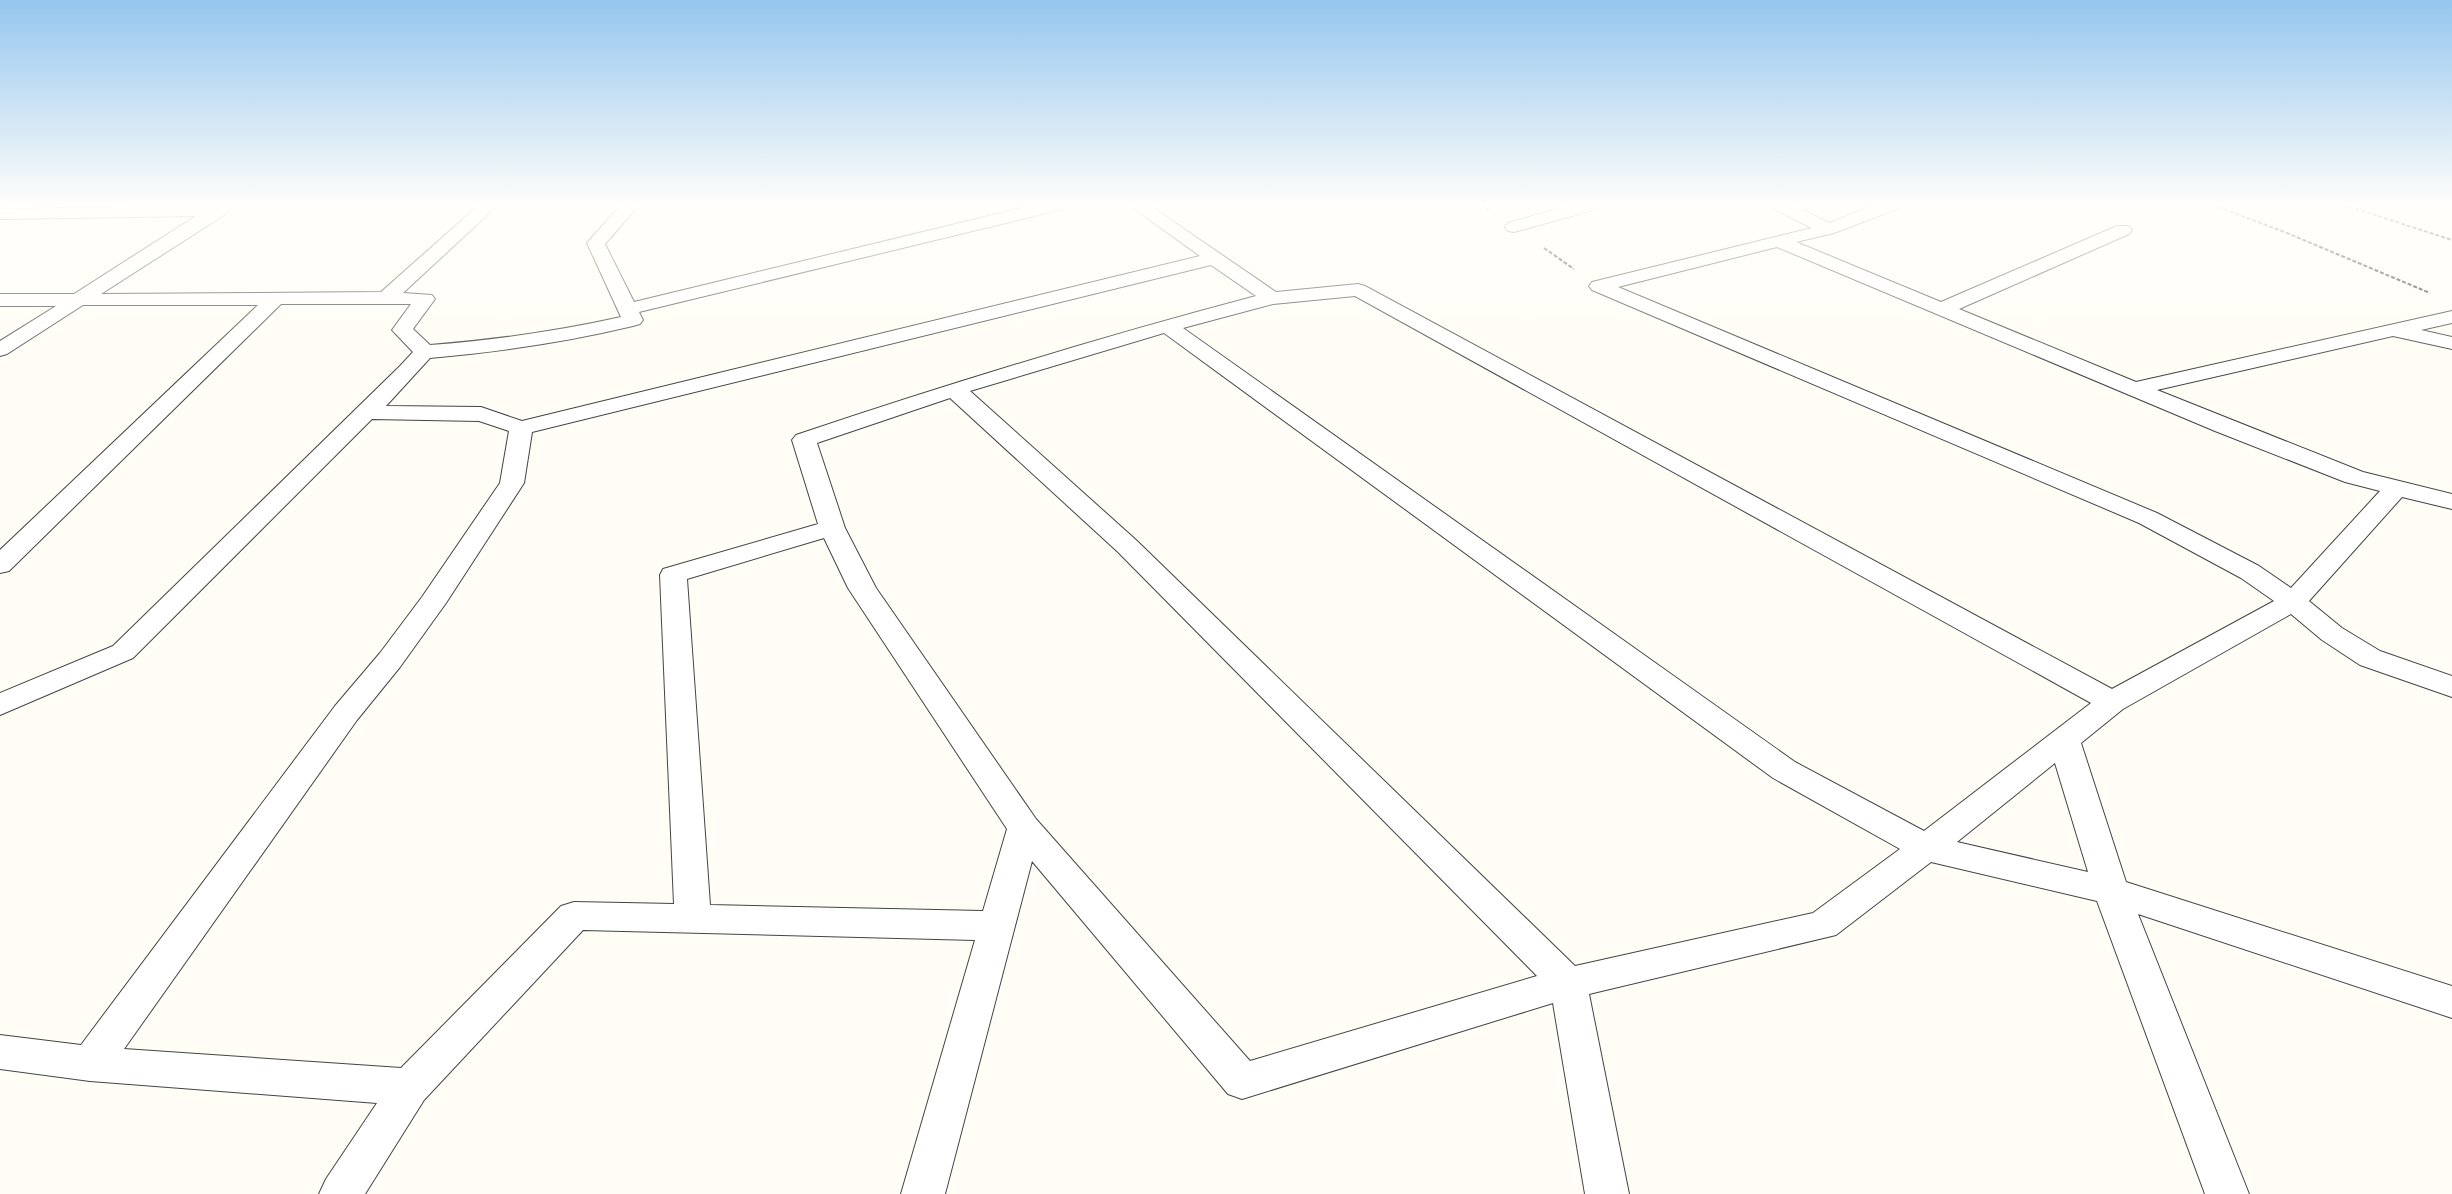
<svg xmlns="http://www.w3.org/2000/svg" width="2452" height="1194" font-family="'Roboto Serif',serif">
<style>
.lines{fill:none;stroke-linecap:round;stroke-linejoin:round}
.minor-casing{stroke:#444;stroke-width:2}
.path{stroke:#333;stroke-width:2;stroke-dasharray:4 2;stroke-linecap:butt}
.minor{fill:#fff;fill-rule:evenodd}
</style>
<rect width="100%" height="100%" fill="#fffdf5"/>
<g class="lines">
<defs>
<g id="minor">
<path d="M234,205L224,215L101,294L381,292L479,205H498L403,293L432,295L435,299L413,329L430,345C495,340 558,331 621,317L587,243L621,205H639L605,244L634,302L1034,205H1065L1063,209L639,312L643,320L640,324L633,326C566,342 499,352 430,358L386,406L481,407L522,421L1200,256L1129,205H1149L1276,292L1358,284L1365,286L2112,689L2274,601L2241,578L2139,523L1592,290L1589,286L1592,282L1812,228L1774,209L1772,205H1794L1829,223L1874,205H1899L1897,209L1834,233L1796,242L1941,302L2117,226H2129L2132,230L2129,234L1959,309L2136,382L2452,311V323L2421,330L2452,337V349L2393,336L2157,390L2363,472L2452,494V509L2402,497L2309,601L2342,628L2380,651L2452,676V697L2360,665L2322,640L2291,614L2123,709L2081,743L2126,882L2452,986V1018L2138,914L2249,1194H2205L2097,901L1931,862L1836,935L1589,994L1629,1194H1585L1553,1003L1242,1099L1228,1094L1032,861L945,1194H901L975,940L583,930L424,1100L365,1194H319L326,1179L377,1103L90,1081L0,1069V1035L81,1045L335,706L380,653L422,597L500,483L509,431L479,421L372,419L133,658L0,715V693L113,646L400,366L413,352L392,330L411,304H281L9,571L0,573V550L258,305H83L7,354L0,356V341L56,306H0V294H74L196,216L0,219V209ZM1777,247L2215,431L2345,482L2380,491L2291,588L2259,566L2157,513L1618,287ZM1211,265L1256,296C1101,337 948,384 796,435L792,440L818,524L663,569L660,575L674,904L574,902L561,906L401,1068L124,1049L357,720L400,667L446,603L524,483L532,432ZM1355,296L2091,703L1924,831L1795,762L1183,328L1273,304ZM1164,333L1773,778L1900,849L1813,913L1575,966L1136,540L970,391ZM950,398L1118,552L1537,976L1250,1061L1036,819L876,588L845,528L817,443ZM824,538L848,588L1007,829L983,911L710,905L687,579ZM2055,763L2088,872L1957,842Z"/>
<polygon points="1571,205 1599,205 1597,209 1514,232 1508,231 1505,227 1508,223"/>
</g>
</defs>
<use href="#minor" class="minor-casing"/>
<g class="path">
<polyline points="1482,205 1489,210"/>
<polyline points="2213,205 2287,233 2430,293"/>
<polyline points="2344,205 2452,240"/>
<polyline points="1544,248 1574,269"/>
</g>
<use href="#minor" class="minor"/>
</g>
<linearGradient id="sky" x2="0" y2="1"><stop stop-color="#95c6ee"/><stop offset="0.55" stop-color="#fffefa"/><stop offset="1" stop-color="#fffefa" stop-opacity="0"/></linearGradient>
<rect width="2452" height="373" fill="url(#sky)"/>
</svg>
